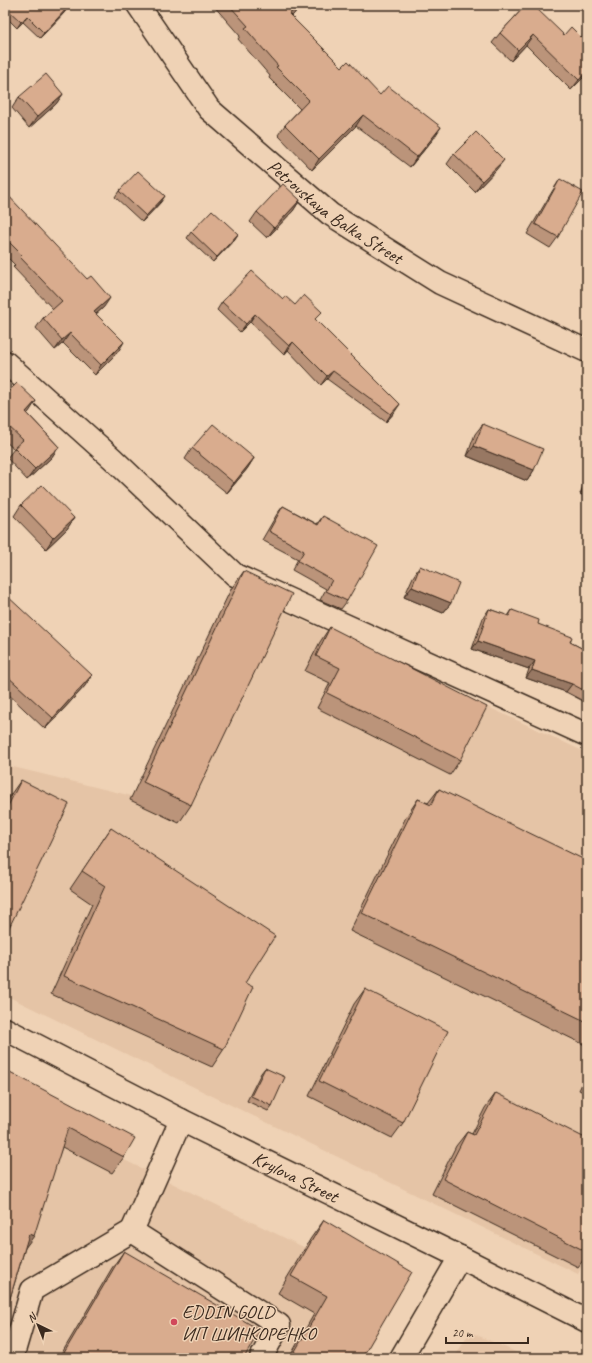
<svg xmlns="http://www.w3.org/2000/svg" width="592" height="1363" font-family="Caveat,sans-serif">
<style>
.built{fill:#e5c4a6}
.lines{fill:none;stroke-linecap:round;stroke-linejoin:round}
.minor-casing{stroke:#3b2a1e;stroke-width:25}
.major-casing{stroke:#3b2a1e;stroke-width:25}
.minor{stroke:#efd2b5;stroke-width:22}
.major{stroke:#efd2b5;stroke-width:22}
.wall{fill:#bb947a;stroke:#3b2a1e}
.shaded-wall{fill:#987863;stroke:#3b2a1e}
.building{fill:#d9ac8e;stroke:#3b2a1e}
.poi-dot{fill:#d1495b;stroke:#efd2b5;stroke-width:1.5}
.labels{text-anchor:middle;stroke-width:3;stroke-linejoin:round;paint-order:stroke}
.street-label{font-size:19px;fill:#3b2a1e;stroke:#efd2b5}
.poi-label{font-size:19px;fill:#3b2a1e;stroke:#efd2b5;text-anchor:start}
</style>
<rect width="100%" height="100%" fill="#efd2b5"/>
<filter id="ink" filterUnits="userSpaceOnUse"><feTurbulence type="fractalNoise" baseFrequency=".025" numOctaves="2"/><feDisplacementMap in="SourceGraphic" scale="8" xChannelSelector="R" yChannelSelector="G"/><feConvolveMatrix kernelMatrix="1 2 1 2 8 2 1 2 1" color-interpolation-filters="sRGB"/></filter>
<g filter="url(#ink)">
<g class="built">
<polygon points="235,589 587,753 587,1256 578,1274 5,995 5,774 9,766 132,796"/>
<polygon points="5,1102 400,1294 362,1358 5,1358"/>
<polygon points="470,1332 529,1358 454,1358"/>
</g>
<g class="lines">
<defs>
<g id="minor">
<path id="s1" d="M138,5L209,109L330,214L440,283L587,351"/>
<polyline points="5,362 113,459 235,575 587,735"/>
<polyline points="181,1120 132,1231 279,1325 261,1358"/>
<polyline points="12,1358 32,1290 132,1231"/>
<polyline points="401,1358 460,1257"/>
</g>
<g id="major">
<path id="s2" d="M5,1029L181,1120L460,1257L587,1321"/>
</g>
</defs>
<use href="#minor" class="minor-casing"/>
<use href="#major" class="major-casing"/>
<use href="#minor" class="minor"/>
<use href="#major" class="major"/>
</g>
<g class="wall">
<polygon points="5,5 68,7 64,13 40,38 23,22 17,28 5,16"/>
<polygon points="213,5 300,5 294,14 291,16 342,67 380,95 434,138 410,167 356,126 312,170 278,135 285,125 300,109 269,78 270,76 238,39 240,36"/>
<polygon points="526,5 587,74 571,90 526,45 511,61 492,43 500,33"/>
<polygon points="63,94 56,104 29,128 12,108 19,97"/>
<polygon points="454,154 496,170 475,192 447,164"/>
<polygon points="560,179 558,237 550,248 527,234 553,190"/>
<polygon points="119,191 161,202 142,222 115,197"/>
<polygon points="5,192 104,307 96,314 118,352 95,375 63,343 55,350 36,328 43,318 53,309 13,267 15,265 5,255"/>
<polygon points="300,200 293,211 267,238 250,222 257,212"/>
<polygon points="191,232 238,234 234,240 213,262 187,238"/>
<polygon points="283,299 295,305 316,320 394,413 386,422 327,379 321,385 288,350 284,355 250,322 240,332 217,310 222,302"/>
<polygon points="5,395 29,412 27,413 59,447 51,458 27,480 7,458 14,449 5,441"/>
<polygon points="483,424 534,470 527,481 467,456 475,434"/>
<polygon points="192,448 254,458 247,469 227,493 185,459"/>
<polygon points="587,475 587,497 580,494"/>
<polygon points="21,505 74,518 67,529 46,549 14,516"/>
<polygon points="283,506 317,524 323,516 347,601 341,609 320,600 326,589 292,570 298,559 262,540 277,514"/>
<polygon points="420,566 451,603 443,613 404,597 413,577"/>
<polygon points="244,571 191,805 179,823 130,800 231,589"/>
<polygon points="5,594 85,686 45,729 5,691"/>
<polygon points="489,609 508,616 512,610 570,642 587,651 587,699 585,702 566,692 526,678 529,669 472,649 483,618"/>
<polygon points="330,627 460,760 450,775 317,708 330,683 305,671 320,642"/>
<polygon points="21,780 5,936 5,806 11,794"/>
<polygon points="439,789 587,881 587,1046 350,931 406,817 418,799 428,803"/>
<polygon points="111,828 245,983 224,1049 212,1067 51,994 92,904 70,889"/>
<polygon points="365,989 403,1123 392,1138 309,1096 354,1004"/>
<polygon points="265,1068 272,1106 268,1111 247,1101 261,1073"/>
<polygon points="8,1071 124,1157 112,1173 62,1147 25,1248 5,1315 5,1075"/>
<polygon points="587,1074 587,1094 579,1090"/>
<polygon points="496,1093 586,1191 587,1192 587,1255 578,1267 432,1194 456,1146 467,1132 472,1134 485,1108"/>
<polygon points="324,1220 362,1358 289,1358 314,1314 278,1293 311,1238"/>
<polygon points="124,1251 244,1358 59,1358 112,1268"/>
</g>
<g class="shaded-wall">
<polygon points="300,5 294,14 282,25 289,14"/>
<polygon points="68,7 64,13 40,38 44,33"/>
<polygon points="27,16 23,22 17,28 21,22"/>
<polygon points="533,35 526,45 511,61 518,50"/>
<polygon points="587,71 587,74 571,90 579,80"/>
<polygon points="63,94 56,104 29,128 37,117"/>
<polygon points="363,115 356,126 312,170 319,159"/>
<polygon points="441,127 434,138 410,167 417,157"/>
<polygon points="504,160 496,170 475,192 482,181"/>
<polygon points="165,196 161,202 142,222 146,216"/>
<polygon points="300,200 293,211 267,238 274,228"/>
<polygon points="238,234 234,240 213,262 217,257"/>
<polygon points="110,298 104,307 88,321 94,312"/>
<polygon points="255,314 250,322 240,332 246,324"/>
<polygon points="70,333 63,343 55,350 62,340"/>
<polygon points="124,342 118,352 95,375 101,365"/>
<polygon points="293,342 288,350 284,355 289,346"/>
<polygon points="333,371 327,379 321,385 327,376"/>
<polygon points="36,401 29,412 19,422 26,412"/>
<polygon points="400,404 394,413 386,422 391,414"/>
<polygon points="474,446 534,470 527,481 467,456"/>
<polygon points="59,447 51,458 27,480 35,469"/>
<polygon points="254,458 247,469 227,493 234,483"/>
<polygon points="584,489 587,490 587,497 580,494"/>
<polygon points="74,518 67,529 46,549 53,538"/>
<polygon points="412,587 451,603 443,613 404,597"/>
<polygon points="478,641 535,661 529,669 472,649"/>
<polygon points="532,670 572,684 566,692 526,678"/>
<polygon points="92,675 85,686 45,729 53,718"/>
<polygon points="29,1234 34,1236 22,1252"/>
</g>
<g class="building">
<polygon points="5,5 65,5 68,7 44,33 27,16 21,22 5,7"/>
<polygon points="229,5 300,5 289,14 342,67 348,61 380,95 388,86 441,127 417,157 363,115 319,159 285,125 309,100 276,67 278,66 245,28 248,26"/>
<polygon points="526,5 533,5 564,35 571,27 581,37 587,31 587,71 579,80 533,35 518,50 500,33"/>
<polygon points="46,74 63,94 37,117 19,97"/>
<polygon points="476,132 504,160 482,181 454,154"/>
<polygon points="138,171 165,196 146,216 119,191"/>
<polygon points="560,179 583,192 558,237 535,224"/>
<polygon points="283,184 300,200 274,228 257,212"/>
<polygon points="5,192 87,279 91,276 110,298 94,312 124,342 101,365 70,333 62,340 43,318 62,301 20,257 22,255 5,238"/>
<polygon points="212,210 238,234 217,257 191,232"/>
<polygon points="252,271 283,299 285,296 295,305 304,295 322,312 315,319 400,404 391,414 333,371 327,376 293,342 289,346 255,314 246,324 222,302"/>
<polygon points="17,383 36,401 26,412 59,447 35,469 14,448 23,440 5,423 5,395"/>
<polygon points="213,424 254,458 234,483 192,448"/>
<polygon points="483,424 543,449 534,470 474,446"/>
<polygon points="587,480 587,490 584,489"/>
<polygon points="42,485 74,518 53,538 21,505"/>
<polygon points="283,506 318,525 323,516 378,546 347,601 326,591 332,580 298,561 304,551 269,531"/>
<polygon points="420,566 459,583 451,603 412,587"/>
<polygon points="244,571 292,594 191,805 143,782"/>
<polygon points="5,594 92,675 53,718 5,674"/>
<polygon points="489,609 509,616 512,610 539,620 538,624 572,637 570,642 587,651 587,692 572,684 532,670 535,661 478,641"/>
<polygon points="330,627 487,707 460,760 327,693 340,668 316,656"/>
<polygon points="21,780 69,804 5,936 5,812"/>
<polygon points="439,789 587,861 587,873 584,879 587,881 587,1022 362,913 418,799 431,805"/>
<polygon points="111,828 275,936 245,983 253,987 224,1049 64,976 105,886 82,871"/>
<polygon points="365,989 448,1031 403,1123 319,1081"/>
<polygon points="265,1068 285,1077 272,1106 251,1096"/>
<polygon points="8,1071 135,1138 124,1157 68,1128 34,1236 29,1234 5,1315 5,1080"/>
<polygon points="496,1093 587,1139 587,1189 586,1191 587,1192 587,1252 443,1179 467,1132 474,1135"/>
<polygon points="324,1220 412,1272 362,1358 291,1358 327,1296 291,1276"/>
<polygon points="124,1251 260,1330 244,1358 61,1358"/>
</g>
</g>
<circle class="poi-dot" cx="174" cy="1322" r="4"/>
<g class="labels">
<g class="street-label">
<text dy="7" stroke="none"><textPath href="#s1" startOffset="289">Petrovskaya Balka Street</textPath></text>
<text dy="7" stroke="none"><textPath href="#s2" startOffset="326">Krylova Street</textPath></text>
</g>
<g class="poi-label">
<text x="182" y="1318">EDDIN GOLD<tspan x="182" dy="22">ИП ШИНКОРЕНКО</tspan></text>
</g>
</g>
<rect width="592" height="1363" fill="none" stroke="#efd2b5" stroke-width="20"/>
<rect x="10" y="10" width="572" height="1343" fill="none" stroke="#3b2a1e" stroke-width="1.5" filter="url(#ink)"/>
<g transform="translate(38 1325) rotate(317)" stroke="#efd2b5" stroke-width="3" paint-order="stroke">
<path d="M0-3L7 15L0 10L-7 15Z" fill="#3b2a1e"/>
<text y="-6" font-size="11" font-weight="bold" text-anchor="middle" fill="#3b2a1e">N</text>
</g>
<path d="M446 1337v6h82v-6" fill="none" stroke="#3b2a1e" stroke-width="2"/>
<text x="452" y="1337" font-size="12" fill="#3b2a1e" stroke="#efd2b5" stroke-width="3" paint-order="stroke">20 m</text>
</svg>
